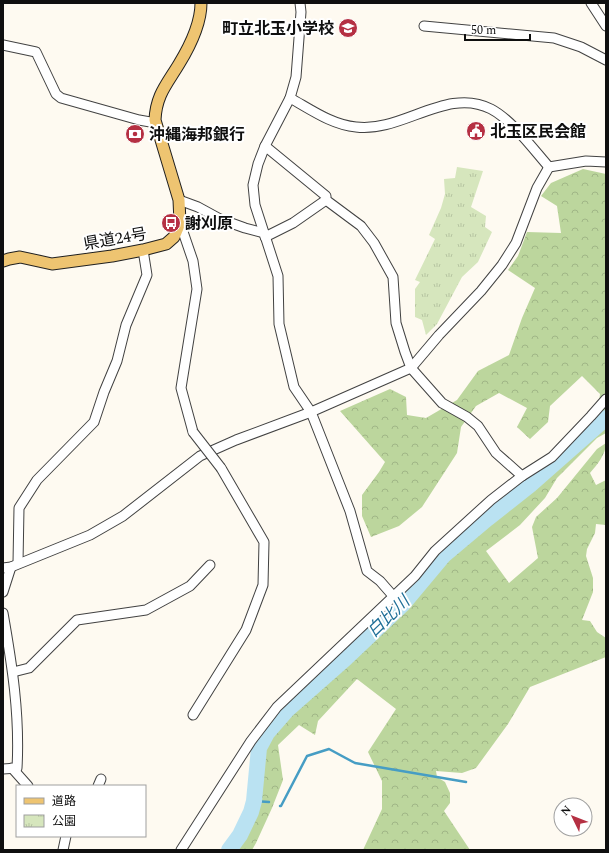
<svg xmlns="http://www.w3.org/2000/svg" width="609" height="853" font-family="Spectral,'Noto Sans JP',serif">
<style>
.forest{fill:url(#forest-crowns)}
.park{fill:url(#park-tufts)}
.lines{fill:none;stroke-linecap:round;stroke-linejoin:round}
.stream{stroke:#469dc4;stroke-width:2.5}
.river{stroke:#bae2f2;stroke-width:16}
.minor-casing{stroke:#424242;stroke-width:11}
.major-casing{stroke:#202020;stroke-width:13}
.minor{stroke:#fff;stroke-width:9}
.major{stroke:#eec471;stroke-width:11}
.minor-bridge-casing{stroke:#424242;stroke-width:11;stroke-linecap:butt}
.minor-bridge{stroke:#fff;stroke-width:9}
.labels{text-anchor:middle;stroke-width:4;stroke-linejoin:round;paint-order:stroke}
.poi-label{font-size:16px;font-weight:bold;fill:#0f0f0f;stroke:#fff;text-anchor:start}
.street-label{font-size:16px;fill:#0f0f0f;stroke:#fff}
.water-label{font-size:17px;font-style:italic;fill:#206f98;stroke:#fff}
</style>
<defs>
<pattern id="forest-crowns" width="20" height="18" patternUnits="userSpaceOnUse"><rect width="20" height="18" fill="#bcd69d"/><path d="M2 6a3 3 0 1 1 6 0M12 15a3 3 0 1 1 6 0" fill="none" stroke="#a0b686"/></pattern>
<pattern id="park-tufts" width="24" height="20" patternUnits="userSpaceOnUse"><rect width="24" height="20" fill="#d6e6bd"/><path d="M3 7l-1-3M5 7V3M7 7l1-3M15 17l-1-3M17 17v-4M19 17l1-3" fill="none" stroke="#b6c4a1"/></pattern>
</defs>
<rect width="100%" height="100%" fill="#fefaf1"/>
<path class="forest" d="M583,169L606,174V433L597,438L557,478L545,498L520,525L486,551L509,583L538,558L532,527L536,517L557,498L597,449L606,443C606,454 597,465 590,473L596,485L606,480V525L596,524L595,533L587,549L586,556L593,578V592L582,620L590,621L597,632L606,638V657L530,687L508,724L476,768L462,773L436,771L437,777L445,782L450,793V803L444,811L470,850H363L382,809V781L368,752L396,709L357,679L318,721L315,735L299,725L278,745L283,780L272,808L256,843L252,850H234L252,827L261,803L257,746L268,726L294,698L388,612L447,547L569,448L597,419L600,394L582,376L550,406L548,422L530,439L517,427L527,408L499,393L476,406L461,427L457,453L422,507L399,526L371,537L362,516V495L379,472L385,462L340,411L390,389L406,397L407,415L426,418L457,400L478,371L509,355L522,318L535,288L508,270L518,256L527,232L561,233L557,206L541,196L551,183Z"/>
<polygon class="park" points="457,167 483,171 471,207 486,216 485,227 492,232 478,262 462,277 437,324 426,335 422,320 415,317 415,289 420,282 415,280 435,239 429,235 441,208 445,194 444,179 455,178"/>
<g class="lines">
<g class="stream">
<polyline points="254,801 269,802"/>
<polyline points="280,806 281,806 307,756 329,749 355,763 466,782"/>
</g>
<polyline class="river" points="229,850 240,835 251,812 254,801 259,748 267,733 287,710 346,658 402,605 443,556 487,519 530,485 606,418"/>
<defs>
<g id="minor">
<path d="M300,3L301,12L296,77L290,98C310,109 332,125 356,127C402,133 447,86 491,109C512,120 534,150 549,167"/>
<polyline points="591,3 606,26"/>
<polyline points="424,26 554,38 581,47 606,60"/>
<polyline points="3,45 36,52 56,94 61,98 139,120 156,123"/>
<polyline points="290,98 265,146 258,164 253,185 255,205 278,276 279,324 294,387 311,412 350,511 367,571 380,581 394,597"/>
<polyline points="265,146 326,196 326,200 361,226 374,243 393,277 396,323 405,352 411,368 442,403 467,417 478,426 496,453 522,476"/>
<polyline points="549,167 586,161 606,162"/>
<polyline points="179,200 198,207 220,219 245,228 264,233"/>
<polyline points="180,223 193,261 197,289 181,388 193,432"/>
<polyline points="265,237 293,223 326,200"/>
<polyline points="18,563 19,508 37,480 94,422 104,392 117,361 126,325 147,275 143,250"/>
<polyline points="3,568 11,567 90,535 123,516 200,456 236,440 311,412 411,368 439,335 481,291 502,265 516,243 537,188 549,167"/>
<polyline points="3,592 11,567"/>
<path d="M3,613C12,664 20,715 17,768L3,769"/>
<polyline points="13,672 29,668 77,620 146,610 190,586 210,565"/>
<polyline points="193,715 246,630 263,585 264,542 221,468"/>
<polyline points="12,768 28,786"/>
<polyline points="98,786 101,779"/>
<polyline points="63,850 66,836"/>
<polyline points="181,850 251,741 277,707 415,576 435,551 491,500 522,476 552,457 591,416 606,399"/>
</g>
<path id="major" d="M3,261L9,259L20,257L52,264L112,256L143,250L166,244L174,237L180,223L179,200L155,120C156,95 167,84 179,64C190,46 201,24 201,3"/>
</defs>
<use href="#minor" class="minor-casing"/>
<use href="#major" class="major-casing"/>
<use href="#minor" class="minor"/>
<use href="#major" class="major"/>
<defs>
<polyline id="minor-bridge" points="193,432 221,468"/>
</defs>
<use href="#minor-bridge" class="minor-bridge-casing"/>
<use href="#minor-bridge" class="minor-bridge"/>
</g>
<defs>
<symbol id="school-disc" viewBox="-11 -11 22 22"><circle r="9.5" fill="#b53043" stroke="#fff"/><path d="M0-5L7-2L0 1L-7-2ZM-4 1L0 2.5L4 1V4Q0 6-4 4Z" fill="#fff"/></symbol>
<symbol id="civic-disc" viewBox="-11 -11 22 22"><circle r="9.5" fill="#b53043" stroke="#fff"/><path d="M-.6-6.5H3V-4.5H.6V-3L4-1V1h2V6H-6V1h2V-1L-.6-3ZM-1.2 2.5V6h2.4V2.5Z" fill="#fff"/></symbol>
<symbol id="bank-disc" viewBox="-11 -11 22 22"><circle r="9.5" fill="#b53043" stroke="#fff"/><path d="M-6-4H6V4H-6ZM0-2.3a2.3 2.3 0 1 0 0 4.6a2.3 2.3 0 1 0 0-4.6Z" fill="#fff"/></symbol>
<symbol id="bus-disc" viewBox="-11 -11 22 22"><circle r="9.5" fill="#b53043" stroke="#fff"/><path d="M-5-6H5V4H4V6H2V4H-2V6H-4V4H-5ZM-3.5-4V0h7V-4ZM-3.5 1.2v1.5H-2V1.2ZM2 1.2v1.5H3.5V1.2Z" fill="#fff"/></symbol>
</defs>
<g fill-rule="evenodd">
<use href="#school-disc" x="337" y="17" width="22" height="22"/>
<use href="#civic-disc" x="465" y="120" width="22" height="22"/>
<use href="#bank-disc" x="124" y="123" width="22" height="22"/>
<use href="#bus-disc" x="160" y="212" width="22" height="22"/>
</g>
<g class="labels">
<g class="poi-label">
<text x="334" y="34" text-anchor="end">町立北玉小学校</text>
<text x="490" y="137">北玉区民会館</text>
<text x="149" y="140">沖縄海邦銀行</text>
<text x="185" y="229">謝刈原</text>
</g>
<g class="street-label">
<text transform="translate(115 238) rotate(-10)" y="6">県道24号</text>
</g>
<g class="water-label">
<text transform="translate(388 616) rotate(-44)" y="6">白比川</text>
</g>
</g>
<rect width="609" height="853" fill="none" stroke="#0f0f0f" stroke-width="8"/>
<rect x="16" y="785" width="130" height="52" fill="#ffffff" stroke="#9f9f9f"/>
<rect x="24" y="798" width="20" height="6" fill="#eec471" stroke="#9f9f9f"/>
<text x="52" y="805" font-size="12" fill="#0f0f0f">道路</text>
<rect x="24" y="815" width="20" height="12" fill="url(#park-tufts)" stroke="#9f9f9f"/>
<text x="52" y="825" font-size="12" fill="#0f0f0f">公園</text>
<g transform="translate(573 817) rotate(313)"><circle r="19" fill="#ffffff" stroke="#9f9f9f"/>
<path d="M0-3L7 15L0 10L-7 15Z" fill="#b53043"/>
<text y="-6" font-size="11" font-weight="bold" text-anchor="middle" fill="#0f0f0f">N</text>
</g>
<path d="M465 34v6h65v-6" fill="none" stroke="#0f0f0f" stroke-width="2"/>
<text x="471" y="34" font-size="12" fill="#0f0f0f" stroke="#ffffff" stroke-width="3" paint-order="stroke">50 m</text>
</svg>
